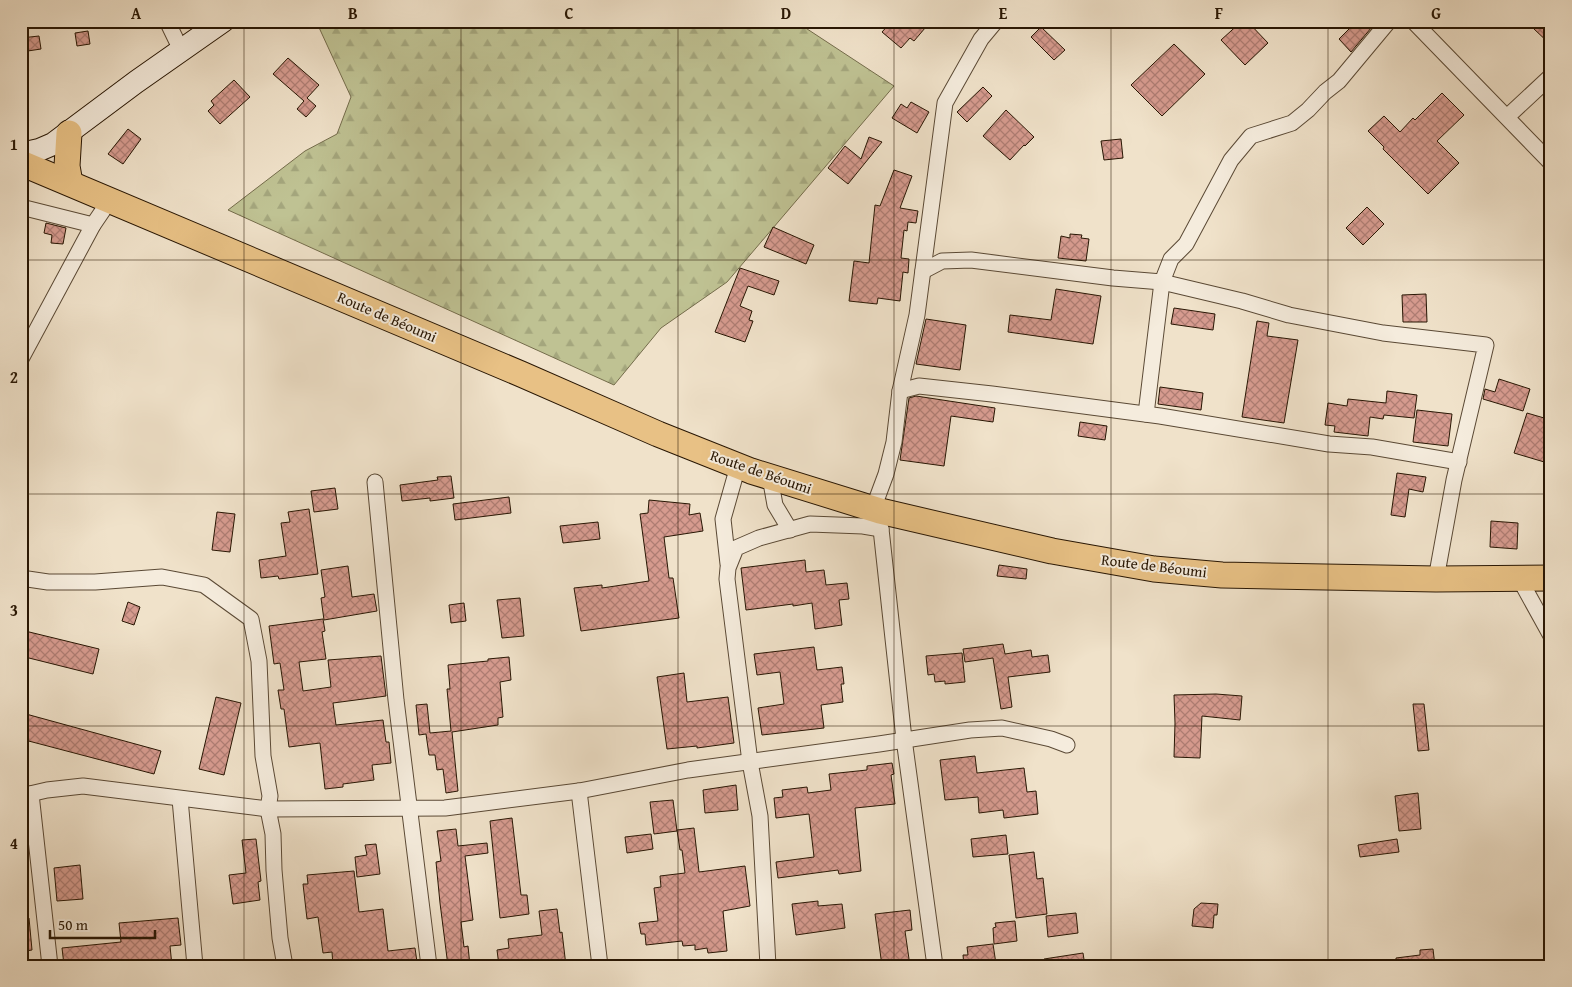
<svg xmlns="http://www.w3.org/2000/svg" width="1572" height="987" font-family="'Gentium Book Plus',serif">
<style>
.forest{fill:url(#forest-firs);stroke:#746c4b}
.building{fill:url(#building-cross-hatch);stroke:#281603}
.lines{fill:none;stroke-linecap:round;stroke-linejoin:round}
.street-casing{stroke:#5a4935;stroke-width:17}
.secondary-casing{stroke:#281603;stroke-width:24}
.primary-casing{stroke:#281603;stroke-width:27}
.street{stroke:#f5ecdd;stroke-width:15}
.secondary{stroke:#f5ecdd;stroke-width:22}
.primary{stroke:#e8c185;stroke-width:25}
.grid{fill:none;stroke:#281603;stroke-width:1;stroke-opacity:0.55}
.labels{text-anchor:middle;stroke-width:4;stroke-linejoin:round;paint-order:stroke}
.street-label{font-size:15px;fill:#281603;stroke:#f5ecdd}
.neatline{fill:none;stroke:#281603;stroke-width:2}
.grid-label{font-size:16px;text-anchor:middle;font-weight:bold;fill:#281603}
</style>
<defs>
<pattern id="forest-firs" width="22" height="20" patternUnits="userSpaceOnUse" patternTransform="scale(1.25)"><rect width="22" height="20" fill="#bfc293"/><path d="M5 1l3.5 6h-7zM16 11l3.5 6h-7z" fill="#a4a67d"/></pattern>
<pattern id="building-cross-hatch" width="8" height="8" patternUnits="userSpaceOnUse" patternTransform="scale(1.25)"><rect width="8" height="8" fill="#d69b8f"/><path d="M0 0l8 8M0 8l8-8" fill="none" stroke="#ae7d73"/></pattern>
</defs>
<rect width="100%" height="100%" fill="#f0e2ca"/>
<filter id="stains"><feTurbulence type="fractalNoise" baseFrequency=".004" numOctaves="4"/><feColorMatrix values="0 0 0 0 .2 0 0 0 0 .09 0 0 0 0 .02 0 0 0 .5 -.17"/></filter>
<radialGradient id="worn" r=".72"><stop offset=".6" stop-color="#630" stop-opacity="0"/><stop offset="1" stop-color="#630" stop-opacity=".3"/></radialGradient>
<polygon class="forest" points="316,21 795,21 894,86 727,282 661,328 614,385 228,210 305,151 337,134 351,97"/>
<g class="building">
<polygon points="892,21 931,21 914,41 910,38 901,48 882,32"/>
<polygon points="1242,21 1247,21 1268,43 1245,65 1221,40"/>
<polygon points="1357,21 1377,21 1351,52 1339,39"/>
<polygon points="1541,21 1551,21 1551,45 1534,29"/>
<polygon points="1041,27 1065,50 1054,60 1031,37"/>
<polygon points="88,31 90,44 77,46 75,33"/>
<polygon points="39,36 41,49 21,52 21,38"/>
<polygon points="1174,44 1205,74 1162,116 1131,85"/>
<polygon points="288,58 319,85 307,98 316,106 306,117 297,109 304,101 273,74"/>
<polygon points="234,80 250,97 220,124 208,111 214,105 211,101"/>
<polygon points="983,87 992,96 967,122 957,112"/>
<polygon points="1442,93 1464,115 1437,141 1459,163 1428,194 1383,149 1384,147 1368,131 1384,116 1400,132 1413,118 1415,120"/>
<polygon points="911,102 929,112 917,133 892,118 901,104 907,108"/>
<polygon points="1006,110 1034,137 1025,146 1024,145 1010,160 983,136"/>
<polygon points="128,129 141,139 123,164 108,154"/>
<polygon points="869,137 882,142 848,184 828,168 845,146 861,159"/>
<polygon points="1121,139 1123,158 1104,160 1101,141"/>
<polygon points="894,170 912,176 900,208 918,211 916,223 908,222 907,231 904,230 901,258 909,259 908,273 903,272 900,301 878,298 877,304 849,301 854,261 869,263 875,205 880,206"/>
<polygon points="1367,207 1384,224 1363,245 1346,228"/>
<polygon points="46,223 66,228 63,244 51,243 52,235 44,233"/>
<polygon points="773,227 814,245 806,264 764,247"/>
<polygon points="1070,234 1082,235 1081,238 1089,239 1086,261 1058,258 1061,236 1070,238"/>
<polygon points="740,268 779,281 774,295 748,286 740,306 752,311 749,320 753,321 745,342 715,332"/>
<polygon points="1056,289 1101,296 1093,344 1008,332 1010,315 1051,320"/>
<polygon points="1426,294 1427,322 1403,322 1402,295"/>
<polygon points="1174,308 1215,314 1213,330 1171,324"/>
<polygon points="926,319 966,325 960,370 916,364"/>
<polygon points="1257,321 1269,323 1267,336 1298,340 1284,423 1242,417"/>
<polygon points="1499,379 1530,389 1523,411 1483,399 1485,389 1495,392"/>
<polygon points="1160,387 1203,393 1201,410 1158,404"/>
<polygon points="1387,391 1417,395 1414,418 1384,415 1383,419 1370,417 1368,436 1334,432 1335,426 1325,425 1328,403 1347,406 1348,399 1386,403"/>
<polygon points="916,396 995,408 993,422 951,416 944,466 900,460 909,398"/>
<polygon points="1417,410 1452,414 1448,446 1413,442"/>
<polygon points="1527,413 1551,420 1551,464 1514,453"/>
<polygon points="1080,422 1107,426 1105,440 1078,436"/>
<polygon points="1397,473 1426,477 1423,492 1409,489 1405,517 1391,515"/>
<polygon points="451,476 454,498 430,501 430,498 402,501 400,485 438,480 437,477"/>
<polygon points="335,488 338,509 314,512 311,491"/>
<polygon points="509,497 511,513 455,520 453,504"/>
<polygon points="649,500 690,504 689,515 700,513 703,531 664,537 669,578 673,578 679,618 581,631 574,588 602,585 602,588 649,581 640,514 648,513"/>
<polygon points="309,509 318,574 279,579 278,576 261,578 259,560 286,556 281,523 290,522 288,512"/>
<polygon points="217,512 235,514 230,552 212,550"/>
<polygon points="1491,521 1518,523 1517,549 1490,547"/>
<polygon points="598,522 600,539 563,543 560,526"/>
<polygon points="805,560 806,572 824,570 826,585 847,583 849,599 839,600 842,625 815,629 812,603 793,606 793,604 746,610 741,568"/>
<polygon points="999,565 1027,569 1026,579 997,576"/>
<polygon points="348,566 352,597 374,594 377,611 324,620 321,598 325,597 321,570"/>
<polygon points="520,598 524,636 502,638 497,600"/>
<polygon points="128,602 140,607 134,625 122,621"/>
<polygon points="464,603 466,621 451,623 449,605"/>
<polygon points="323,619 325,631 322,632 326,659 299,662 303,691 331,687 328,660 381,656 386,696 333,703 336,725 383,720 386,742 389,742 391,763 372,765 374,780 343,784 343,787 325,789 320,743 289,747 284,709 281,709 278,690 284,690 280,663 274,664 269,626"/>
<polygon points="21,630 99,649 93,674 21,656"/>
<polygon points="1003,644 1005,654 1031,650 1032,657 1048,655 1050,672 1008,677 1012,707 1001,709 993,658 965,662 963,649"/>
<polygon points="814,647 817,670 842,667 844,684 841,684 843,702 821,705 824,728 762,735 758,708 784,704 780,672 757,675 754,654"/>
<polygon points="962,653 965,682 945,684 945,681 935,682 934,674 928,675 926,656"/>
<polygon points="509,657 511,680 500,682 503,717 498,718 498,725 452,732 458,791 446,793 443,769 437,770 435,755 429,755 426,734 419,735 416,705 427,704 430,733 451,731 447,689 450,689 448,665 488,661 488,659"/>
<polygon points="684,673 687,702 728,697 734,743 697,748 697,746 667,749 657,677"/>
<polygon points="1216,694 1242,696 1240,720 1202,716 1200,758 1174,757 1175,723 1174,695"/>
<polygon points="216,697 241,703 224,775 199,769"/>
<polygon points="1413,704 1424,704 1429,750 1418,751"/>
<polygon points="26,714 161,751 154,774 21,739 21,731"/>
<polygon points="975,756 977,773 1024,768 1027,792 1036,791 1038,814 1004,818 1003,810 979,813 978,797 945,800 940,760"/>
<polygon points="892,763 894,774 891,775 895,804 855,808 861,871 839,874 838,870 778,878 776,862 814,857 809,814 776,818 774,798 783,797 782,790 807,787 808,793 831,790 829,774 867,770 867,766"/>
<polygon points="736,785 738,810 705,813 703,790"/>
<polygon points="1418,793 1421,829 1399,831 1395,796"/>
<polygon points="673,800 677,831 654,834 650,802"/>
<polygon points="512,818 521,895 527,895 529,914 500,918 490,821"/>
<polygon points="694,828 699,872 745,866 750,906 723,911 727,951 708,953 707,948 695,950 695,945 683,946 682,941 646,945 645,934 641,934 639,923 658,921 654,888 661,887 660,876 685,873 682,850 680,850 677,830"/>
<polygon points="456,829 458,846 487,843 488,853 465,856 473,920 461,922 464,947 468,946 470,966 448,966 440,903 436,862 441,861 437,831"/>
<polygon points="651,834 653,849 627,853 625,837"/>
<polygon points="1006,835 1008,854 973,857 971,839"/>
<polygon points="256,839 261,881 258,882 260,900 233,904 229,875 246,873 242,840"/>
<polygon points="1397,839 1399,852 1360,857 1358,845"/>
<polygon points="376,844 380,874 357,877 355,857 367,855 365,845"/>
<polygon points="1034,852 1037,879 1043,878 1047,914 1016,918 1009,855"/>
<polygon points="80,865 83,899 57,901 54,868"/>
<polygon points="354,871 359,912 383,909 388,951 415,948 417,962 384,966 333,966 332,952 323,953 318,917 307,919 303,884 308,884 307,875"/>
<polygon points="818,901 818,906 842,904 845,928 796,935 792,904"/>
<polygon points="1201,903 1218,904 1217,915 1214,915 1213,928 1192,926 1194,909"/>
<polygon points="557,909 560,933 562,932 566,966 499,966 497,950 509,948 508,939 542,935 539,911"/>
<polygon points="910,910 912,930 905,931 910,966 882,966 875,914"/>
<polygon points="1076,913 1078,933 1048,937 1046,916"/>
<polygon points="21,918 29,918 32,950 21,952"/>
<polygon points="178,918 181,945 170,946 172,966 94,966 94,962 64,965 62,948 121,942 119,923"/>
<polygon points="1015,921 1017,941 994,944 993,928 996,927 995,923"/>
<polygon points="993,944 996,964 964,966 963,955 968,955 967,947"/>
<polygon points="1433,949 1435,966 1396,966 1396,958 1420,955 1420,950"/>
<polygon points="1083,953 1085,966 1045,966 1044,959"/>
</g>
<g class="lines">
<defs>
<g id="street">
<polyline points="167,21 181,50"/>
<polyline points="1413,21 1551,163"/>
<polyline points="1507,117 1551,76"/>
<polyline points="21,207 93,225"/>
<polyline points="923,271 942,261 971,260 1113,278 1162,282 1242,301 1289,315 1383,333 1486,345 1454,480 1436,579"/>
<polyline points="21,359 93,225 110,200"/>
<polyline points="900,391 919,386 992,394 1160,416 1329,444 1372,447 1459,462"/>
<polyline points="1146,414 1162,282 1171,259 1186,244 1231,160 1251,136 1292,123 1308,110 1325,92 1339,81 1389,21"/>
<polyline points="770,477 775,505 790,530"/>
<polyline points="375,482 396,700 429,966"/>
<polyline points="728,564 723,519 738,466"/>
<polyline points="21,578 48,582 95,582 162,577 204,585 251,619 259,661 263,756 270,796 268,809 273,834 274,870 280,938 285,966"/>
<polyline points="1519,578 1551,636"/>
<polyline points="579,791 600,966"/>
<polyline points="31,794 50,966"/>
<polyline points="21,796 47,790 83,786 268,809 445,808 579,791 688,770 879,744 970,730 1002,728 1051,739 1067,745"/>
<polyline points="180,799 195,966"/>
<polyline points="768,966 760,816 750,762 727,579 728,568 736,548 759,538 810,524 863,526 881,529"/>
<polyline points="935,966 904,739 881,529 873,509 886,474 894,442 900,391 917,315 945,103 981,39 996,21"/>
</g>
<polyline id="secondary" points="21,154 39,150 53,144 136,82 223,21"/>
<g id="primary">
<polyline points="69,133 67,166 70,183"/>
<polyline points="21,163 521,374 658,434 751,471 880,511 1052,551 1154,569 1222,575 1436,579 1551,578"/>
</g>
</defs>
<use href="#street" class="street-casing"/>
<use href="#secondary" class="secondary-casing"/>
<use href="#primary" class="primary-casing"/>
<use href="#street" class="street"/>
<use href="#secondary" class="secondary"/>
<use href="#primary" class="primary"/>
</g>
<path class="grid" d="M244,21V966M461,21V966M678,21V966M894,21V966M1111,21V966M1328,21V966M21,260H1551M21,494H1551M21,726H1551"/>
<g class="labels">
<g class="street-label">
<text transform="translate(387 317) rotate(23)" y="5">Route de Béoumi</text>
<text transform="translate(761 472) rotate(19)" y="5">Route de Béoumi</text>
<text transform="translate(1154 566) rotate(7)" y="5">Route de Béoumi</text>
</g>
</g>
<rect width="1572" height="987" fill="none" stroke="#f0e2ca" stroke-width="55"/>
<path d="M50 930v8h105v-8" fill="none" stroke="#281603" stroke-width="2.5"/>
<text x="58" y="930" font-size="15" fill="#281603" stroke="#f5ecdd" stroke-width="4" paint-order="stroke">50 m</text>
<rect x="28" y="28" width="1516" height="932" class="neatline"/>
<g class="grid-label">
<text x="136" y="19">A</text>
<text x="353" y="19">B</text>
<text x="569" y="19">C</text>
<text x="786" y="19">D</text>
<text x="1003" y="19">E</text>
<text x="1219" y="19">F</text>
<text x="1436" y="19">G</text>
<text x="14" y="150">1</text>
<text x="14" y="383">2</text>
<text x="14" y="616">3</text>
<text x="14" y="849">4</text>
</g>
<rect width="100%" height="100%" filter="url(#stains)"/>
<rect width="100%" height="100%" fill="url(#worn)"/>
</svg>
